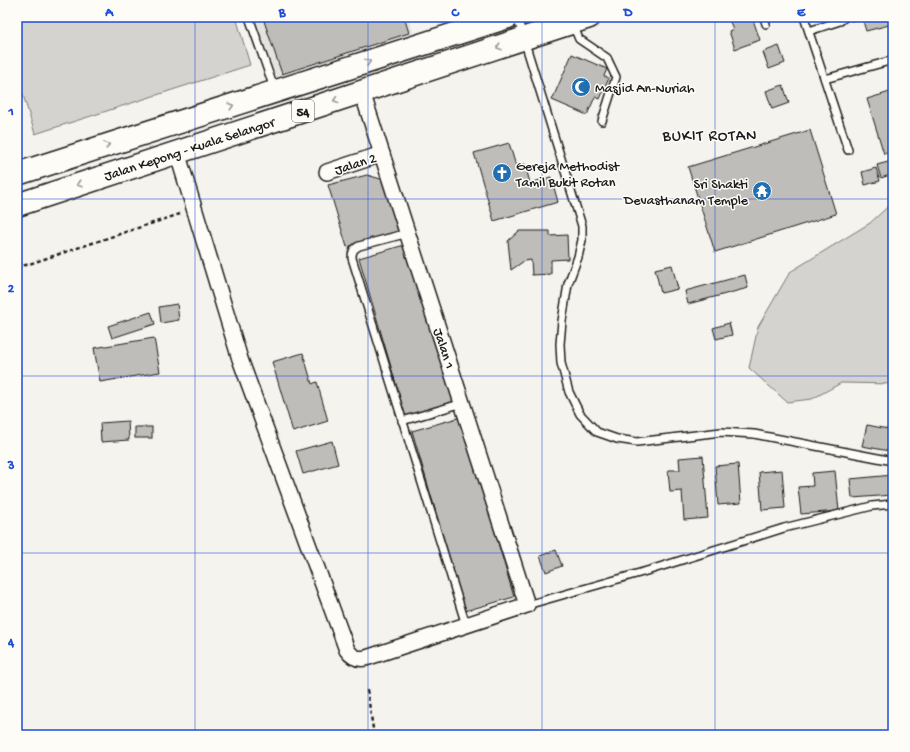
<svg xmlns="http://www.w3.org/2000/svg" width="910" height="752" font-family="'Gochi Hand',sans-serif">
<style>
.built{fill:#e4e3de}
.green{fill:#d4d3cf;stroke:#787876}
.building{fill:#bebdba;stroke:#1c1c1c}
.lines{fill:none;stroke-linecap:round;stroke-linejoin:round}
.lane-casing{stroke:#1c1c1c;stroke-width:10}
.street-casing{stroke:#1c1c1c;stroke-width:18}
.highway-casing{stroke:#1c1c1c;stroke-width:25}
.path{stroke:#1c1c1c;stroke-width:2.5;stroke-dasharray:4 3;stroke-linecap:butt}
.lane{stroke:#fdfcf7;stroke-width:7}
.street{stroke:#fdfcf7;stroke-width:15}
.highway{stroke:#fdfcf7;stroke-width:22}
.oneway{stroke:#989794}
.grid{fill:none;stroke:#1d4ed8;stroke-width:1;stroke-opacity:0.55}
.labels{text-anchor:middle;stroke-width:3;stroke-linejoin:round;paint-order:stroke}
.shield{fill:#fdfcf7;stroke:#605f5e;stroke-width:1}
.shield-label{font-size:13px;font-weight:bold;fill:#1c1c1c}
.poi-label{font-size:14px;fill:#1c1c1c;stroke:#fdfcf7;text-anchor:start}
.street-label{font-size:14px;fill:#1c1c1c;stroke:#fdfcf7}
.quarter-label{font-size:16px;letter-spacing:1px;fill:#1c1c1c;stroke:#fdfcf7}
.neatline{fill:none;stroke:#1d4ed8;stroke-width:1.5}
.grid-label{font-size:13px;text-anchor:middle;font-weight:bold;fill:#1d4ed8}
</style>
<rect width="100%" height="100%" fill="#f4f3ee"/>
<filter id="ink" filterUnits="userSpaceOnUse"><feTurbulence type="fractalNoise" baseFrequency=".025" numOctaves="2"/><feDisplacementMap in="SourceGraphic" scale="8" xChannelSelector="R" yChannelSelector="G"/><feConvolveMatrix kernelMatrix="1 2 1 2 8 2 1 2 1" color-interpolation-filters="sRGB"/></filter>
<g filter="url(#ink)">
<polygon class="built" points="264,17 408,17 414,36 277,79 255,20"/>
<g class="green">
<polygon points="17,17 236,17 250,65 35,134 17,75"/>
<polygon points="893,202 893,384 841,383 812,399 787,402 749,368 758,327 790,272 870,223"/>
</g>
<g class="building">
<polygon points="276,17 404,17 409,33 282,74 264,21"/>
<polygon points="728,17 752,17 760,40 735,49 729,31 733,29"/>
<polygon points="850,17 893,17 893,24 866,31 862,18 851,21"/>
<polygon points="779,46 785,63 769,69 763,52"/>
<polygon points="572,54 607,69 604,76 609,78 600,99 595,97 587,115 552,100"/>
<polygon points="783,85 789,103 772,109 766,91"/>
<polygon points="893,91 893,151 884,154 867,99"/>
<polygon points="810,130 836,214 715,252 688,167"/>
<polygon points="509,143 516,166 525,164 530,183 551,177 558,202 494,221 474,153"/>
<polygon points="892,161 893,166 893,174 881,178 877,165"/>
<polygon points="876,168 880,181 865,185 862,172"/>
<polygon points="367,175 384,180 398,231 347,247 328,185"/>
<polygon points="519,231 550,231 550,236 567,235 568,259 551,260 551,274 532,275 531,260 524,261 511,270 508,241"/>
<polygon points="408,244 454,404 406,418 359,258"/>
<polygon points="672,265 678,289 661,293 655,269"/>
<polygon points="745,275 748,288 688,304 685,291"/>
<polygon points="177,304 179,320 161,323 159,307"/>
<polygon points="151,312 155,324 112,338 108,326"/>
<polygon points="729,323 732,335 716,339 713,328"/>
<polygon points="154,338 160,372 100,382 94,348"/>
<polygon points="303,353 312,384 317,382 328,421 293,432 272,362"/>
<polygon points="461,417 514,597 465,611 412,431"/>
<polygon points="128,421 129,440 101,442 100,423"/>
<polygon points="867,425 893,430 889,451 862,446"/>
<rect x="135" y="427" width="17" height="11"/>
<polygon points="332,441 338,464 303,474 296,451"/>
<polygon points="703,456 708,518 684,520 682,491 670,492 668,470 680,470 679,458"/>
<polygon points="738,464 741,503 718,505 715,466"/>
<polygon points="782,470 785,508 762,510 759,472"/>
<polygon points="835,471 839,511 801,514 798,487 813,486 812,473"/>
<polygon points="893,475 893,495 852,498 850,479"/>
<polygon points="556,550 562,566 546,572 540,556"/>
</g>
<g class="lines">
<defs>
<g id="lane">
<polyline points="249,17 274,88"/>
<polyline points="517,17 582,226 582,240 578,257 568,284 562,321 560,344 561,363 569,392 580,414 597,432 617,439 637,442 721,432 754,434 893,461"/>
<polyline points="764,17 766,24"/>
<polyline points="804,17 848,150"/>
<polyline points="573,25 579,39 607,58 616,77 602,121"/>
<polyline points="809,31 840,21 845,17"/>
<polyline points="825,79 893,60"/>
<path d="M408,233L359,246C353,249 352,252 352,258L466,625"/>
<polyline points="402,421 463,403"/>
<polyline points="527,605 650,570 784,528 872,506 893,504"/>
</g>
<g id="street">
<path d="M177,152L240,359L347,650C352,657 357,660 366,658L527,605L362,92"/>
<polyline points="327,172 382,154"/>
</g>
<g id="highway">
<polyline points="17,174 508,17"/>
<polyline points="17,205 589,17"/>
</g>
</defs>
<use href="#lane" class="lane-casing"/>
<use href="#street" class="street-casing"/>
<use href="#highway" class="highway-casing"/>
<g class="path">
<polyline points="17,268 180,214"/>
<polyline points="367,690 374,735"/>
</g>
<use href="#lane" class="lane"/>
<use href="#street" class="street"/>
<use href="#highway" class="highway"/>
</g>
<defs><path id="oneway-chevron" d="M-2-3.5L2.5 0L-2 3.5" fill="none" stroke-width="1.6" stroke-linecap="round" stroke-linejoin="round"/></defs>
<g class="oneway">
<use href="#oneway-chevron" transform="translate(499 47) rotate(162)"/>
<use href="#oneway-chevron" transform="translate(368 62) rotate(-18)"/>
<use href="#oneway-chevron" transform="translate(336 100) rotate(162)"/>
<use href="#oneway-chevron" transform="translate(231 106) rotate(-18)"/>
<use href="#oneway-chevron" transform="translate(107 145) rotate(-18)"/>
<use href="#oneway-chevron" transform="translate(79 184) rotate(162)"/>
</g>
</g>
<path class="grid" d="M195,17V735M368,17V735M542,17V735M715,17V735M17,199H893M17,376H893M17,553H893"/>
<defs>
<symbol id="mosque-disc" viewBox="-11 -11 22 22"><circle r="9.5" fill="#1f6fb2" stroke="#fdfcf7"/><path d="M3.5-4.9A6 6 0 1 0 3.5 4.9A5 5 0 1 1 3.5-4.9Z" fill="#fff"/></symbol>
<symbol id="church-disc" viewBox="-11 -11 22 22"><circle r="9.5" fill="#1f6fb2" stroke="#fdfcf7"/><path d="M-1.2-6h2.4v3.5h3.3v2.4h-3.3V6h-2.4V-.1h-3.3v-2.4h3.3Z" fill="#fff"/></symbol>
<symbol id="temple-disc" viewBox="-11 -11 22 22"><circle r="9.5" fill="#1f6fb2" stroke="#fdfcf7"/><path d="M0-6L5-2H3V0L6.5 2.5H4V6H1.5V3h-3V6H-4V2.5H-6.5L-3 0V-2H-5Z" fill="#fff"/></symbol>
</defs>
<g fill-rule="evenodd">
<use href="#mosque-disc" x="570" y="76" width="22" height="22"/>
<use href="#church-disc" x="491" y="162" width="22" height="22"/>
<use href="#temple-disc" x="751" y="180" width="22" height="22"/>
</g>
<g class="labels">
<rect class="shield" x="292" y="100" width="22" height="22" rx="3"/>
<g class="shield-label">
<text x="303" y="116">54</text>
</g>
<g class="poi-label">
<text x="595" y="92">Masjid An-Nuriah</text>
<text x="516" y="170">Gereja Methodist<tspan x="516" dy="16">Tamil Bukit Rotan</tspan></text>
<text x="748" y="188" text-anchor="end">Sri Shakti<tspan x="748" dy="16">Devasthanam Temple</tspan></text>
</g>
<g class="street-label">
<text transform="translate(189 148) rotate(-18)" y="5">Jalan Kepong - Kuala Selangor</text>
<text transform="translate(355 163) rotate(-18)" y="5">Jalan 2</text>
<text transform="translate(445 348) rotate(72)" y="5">Jalan 1</text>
</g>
<g class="quarter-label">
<text x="710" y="140">BUKIT ROTAN</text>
</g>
</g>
<rect width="910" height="752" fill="none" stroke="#fdfcf7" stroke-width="44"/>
<rect x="22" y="22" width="866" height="708" class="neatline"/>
<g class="grid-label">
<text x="109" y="16">A</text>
<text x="282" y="16">B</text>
<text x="455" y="16">C</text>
<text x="628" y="16">D</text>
<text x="801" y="16">E</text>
<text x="11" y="115">1</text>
<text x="11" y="292">2</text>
<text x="11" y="469">3</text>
<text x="11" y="646">4</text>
</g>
</svg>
